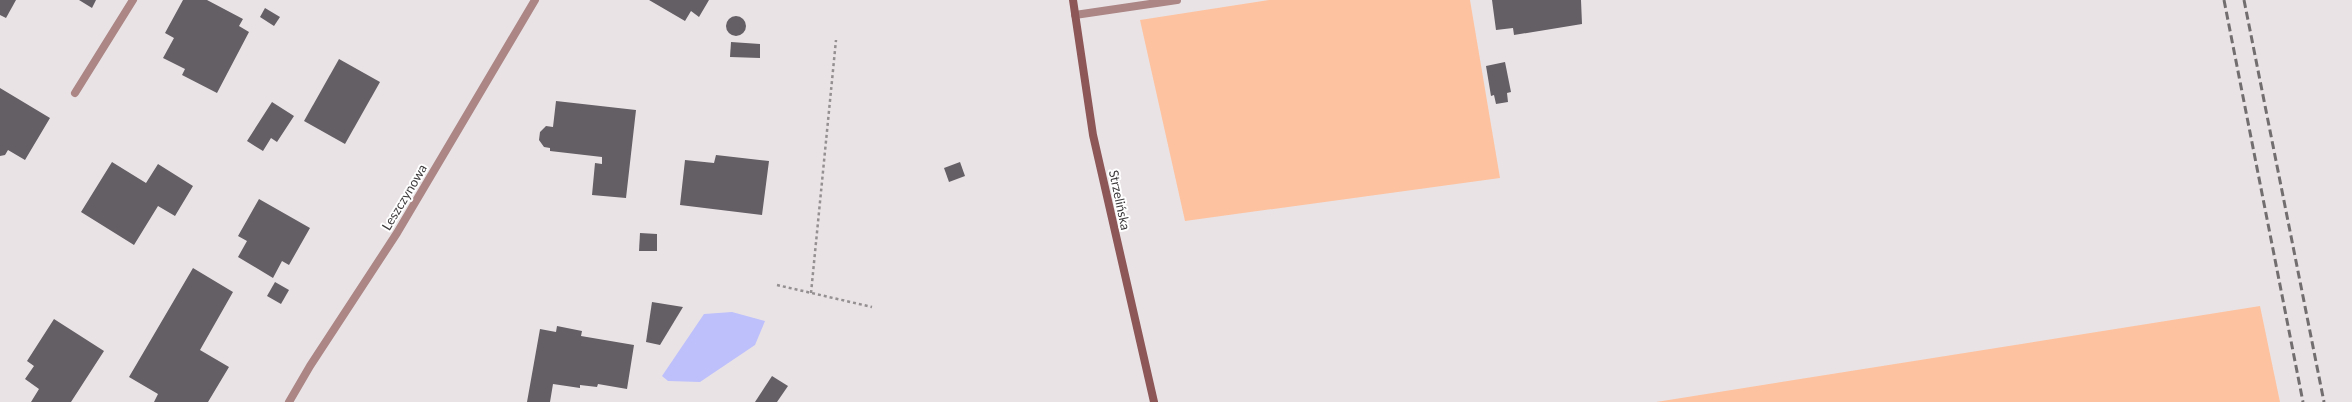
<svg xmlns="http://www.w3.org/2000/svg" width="2352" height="402" font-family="Lato,sans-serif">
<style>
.green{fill:#fdc3a0}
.water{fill:#bdc0fb}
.building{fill:#635f64}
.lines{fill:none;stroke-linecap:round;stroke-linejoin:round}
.path{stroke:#948f91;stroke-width:2.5;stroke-dasharray:3 3;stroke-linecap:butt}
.lane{stroke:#ab8685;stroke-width:8}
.street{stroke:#ab8685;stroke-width:8}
.secondary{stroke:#8d5757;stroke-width:8}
.rail{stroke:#726e6f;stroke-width:3;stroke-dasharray:8 4;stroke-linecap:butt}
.labels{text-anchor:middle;stroke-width:4;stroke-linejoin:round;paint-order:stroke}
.street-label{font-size:13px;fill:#3e3b3c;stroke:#fff}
</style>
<rect width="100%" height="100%" fill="#eae3e6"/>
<g class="green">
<polygon points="1269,0 1470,0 1500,178 1185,221 1140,20"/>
<polygon points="2260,306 2280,402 1656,402"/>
</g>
<polygon class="water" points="732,312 765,321 755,345 700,382 668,381 662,376 704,314"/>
<g class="building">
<polygon points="0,0 16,0 6,18 0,15"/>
<polygon points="79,0 96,0 92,8"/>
<polygon points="183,0 207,0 243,19 239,26 249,32 217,93 182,75 185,69 163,58 174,38 165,33"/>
<polygon points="649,0 709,0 699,17 691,11 685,21"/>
<polygon points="1492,0 1581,0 1582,24 1514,35 1513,28 1496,30"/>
<polygon points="265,8 280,17 274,26 260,17"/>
<circle cx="736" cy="26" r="10"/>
<polygon points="731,42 760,44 760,58 730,57"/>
<polygon points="339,59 380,82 345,144 304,121"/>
<polygon points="1505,62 1511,92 1507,93 1508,102 1496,104 1494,95 1491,96 1486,66"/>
<polygon points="0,88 50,118 25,160 8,150 5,155 0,156"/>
<polygon points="556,101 636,110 626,198 592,195 595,163 602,164 602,157 550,151 550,148 544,147 539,140 540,132 546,126 553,127"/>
<polygon points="272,102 294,116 277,142 271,138 263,151 247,141"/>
<polygon points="716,155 769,161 762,215 680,205 685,160 714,163"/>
<polygon points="112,162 146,183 158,164 193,186 175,216 158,206 134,245 81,212"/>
<polygon points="960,162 965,176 949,182 944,168"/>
<polygon points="259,199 310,228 289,265 282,261 273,278 238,257 247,241 238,236"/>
<polygon points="640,233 657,234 657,251 639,251"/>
<polygon points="193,268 233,292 200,350 229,367 208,402 154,402 158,394 129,377"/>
<polygon points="275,282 289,290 281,304 267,296"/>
<polygon points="652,302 683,307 660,345 646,342"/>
<polygon points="54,319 104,351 71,402 31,402 39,389 25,379 34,366 27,361"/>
<polygon points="557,326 582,331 581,336 634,345 627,389 598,384 597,387 580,385 580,388 553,384 550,402 527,402 540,329 556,332"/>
<polygon points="772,376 788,386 777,402 755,402"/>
</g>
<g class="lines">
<g class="path">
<polyline points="777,285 872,307"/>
<polyline points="811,293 836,40"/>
</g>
<g class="lane">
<polyline points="1075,15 1177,0"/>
<polyline points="75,93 133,0"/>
</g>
<polyline class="street" points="289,402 310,366 397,233 535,0"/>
<polyline class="secondary" points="1073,0 1093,135 1154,402"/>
<g class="rail">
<polyline points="2224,0 2303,402"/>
<polyline points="2244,0 2324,402"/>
</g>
</g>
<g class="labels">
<g class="street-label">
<text transform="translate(404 197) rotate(-59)" y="5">Leszczynowa</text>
<text transform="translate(1120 200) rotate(78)" y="5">Strzelińska</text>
</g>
</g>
</svg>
